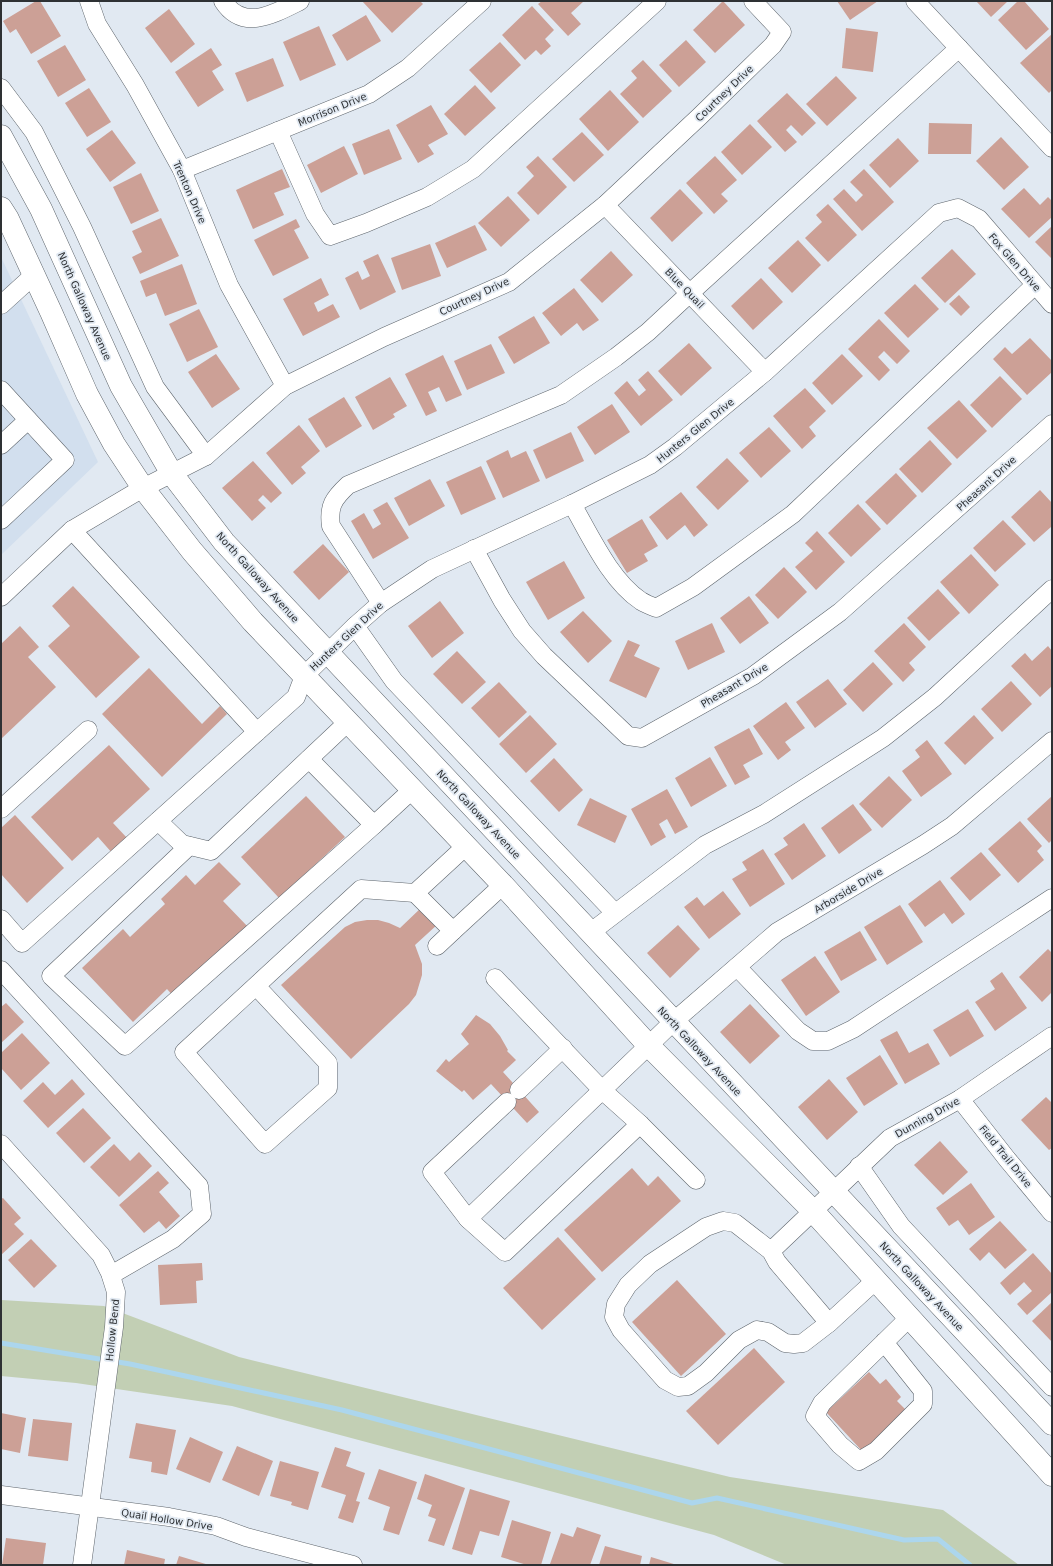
<svg xmlns="http://www.w3.org/2000/svg" width="1053" height="1566" font-family="'DejaVu Sans',sans-serif">
<style>
.built{fill:#d2dfee}
.green{fill:#c2cfb4}
.lines{fill:none;stroke-linecap:round;stroke-linejoin:round}
.stream{stroke:#acd6ed;stroke-width:5}
.building{fill:#cca096}
.minor-casing{stroke:#5e656c;stroke-width:19}
.major-casing{stroke:#5e656c;stroke-width:23}
.minor{stroke:#fff;stroke-width:18}
.major{stroke:#fff;stroke-width:22}
.labels{text-anchor:middle;stroke-width:3.5;stroke-linejoin:round;paint-order:stroke}
.street-label{font-size:10px;fill:#2e3134;stroke:#e1e9f2}
</style>
<rect width="100%" height="100%" fill="#e1e9f2"/>
<polygon class="built" points="1,257 98,462 1,555"/>
<polygon class="green" points="1,1300 104,1306 239,1357 730,1477 943,1510 1019,1565 787,1565 714,1535 232,1406 76,1383 1,1376"/>
<g class="lines">
<polyline class="stream" points="1,1343 130,1364 342,1410 692,1503 717,1498 904,1540 938,1539 970,1565"/>
</g>
<g class="building">
<polygon points="36,1 40,1 61,36 31,54 16,29 10,33 3,21"/>
<polygon points="362,1 420,1 423,4 392,33"/>
<polygon points="542,1 584,1 571,13 581,24 568,36 538,4"/>
<polygon points="723,1 745,25 715,53 693,30"/>
<polygon points="837,1 878,1 850,20"/>
<polygon points="976,1 1008,1 991,17"/>
<polygon points="1018,1 1024,1 1049,29 1026,50 998,20"/>
<polygon points="532,6 554,30 545,39 551,46 541,55 536,50 525,60 502,35"/>
<polygon points="169,9 195,44 171,63 145,28"/>
<polygon points="366,15 381,41 347,61 332,35"/>
<polygon points="319,26 336,65 300,81 283,42"/>
<polygon points="846,28 878,32 873,72 842,68"/>
<polygon points="1052,34 1052,90 1049,93 1020,63"/>
<polygon points="686,40 706,62 679,87 659,65"/>
<polygon points="500,42 521,65 491,93 469,70"/>
<polygon points="65,45 86,80 58,97 37,61"/>
<polygon points="211,48 222,65 212,71 224,90 198,107 175,72"/>
<polygon points="273,58 284,86 247,102 235,73"/>
<polygon points="643,60 672,91 643,118 620,94 637,78 631,71"/>
<polygon points="836,76 857,98 827,126 806,104"/>
<polygon points="475,85 496,108 465,136 444,114"/>
<polygon points="89,88 111,122 87,137 65,103"/>
<polygon points="610,90 639,122 608,151 579,119"/>
<polygon points="787,93 816,123 802,136 791,125 786,130 797,142 785,152 757,121"/>
<polygon points="431,105 448,134 428,145 434,154 418,163 396,125"/>
<polygon points="929,123 972,124 971,154 928,154"/>
<polygon points="750,124 772,147 742,175 721,152"/>
<polygon points="389,129 402,159 364,175 352,144"/>
<polygon points="112,130 136,163 110,182 86,149"/>
<polygon points="582,132 604,155 574,182 552,159"/>
<polygon points="1001,137 1029,167 1004,190 976,161"/>
<polygon points="898,138 919,161 890,188 869,165"/>
<polygon points="344,146 358,174 321,193 307,165"/>
<polygon points="538,156 567,187 538,215 517,193 534,176 526,167"/>
<polygon points="715,156 737,180 721,194 728,201 714,214 686,183"/>
<polygon points="282,169 290,187 274,193 284,215 253,229 236,190"/>
<polygon points="864,169 894,202 862,231 833,199 844,189 856,202 863,195 850,182"/>
<polygon points="141,173 159,211 131,224 113,187"/>
<polygon points="1024,188 1040,205 1048,197 1052,201 1052,217 1029,238 1001,209"/>
<polygon points="680,189 703,213 672,242 650,218"/>
<polygon points="508,196 530,220 501,247 478,223"/>
<polygon points="828,204 857,235 828,262 805,238 822,222 816,215"/>
<polygon points="161,218 179,256 140,274 132,257 142,252 132,231"/>
<polygon points="296,219 300,227 294,230 309,258 273,276 254,240"/>
<polygon points="475,225 487,250 447,268 435,243"/>
<polygon points="1052,226 1052,259 1035,242"/>
<polygon points="798,240 821,265 792,293 768,268"/>
<polygon points="430,244 441,276 402,290 391,258"/>
<polygon points="952,249 976,274 945,303 921,278"/>
<polygon points="611,251 633,275 602,303 580,280"/>
<polygon points="378,254 396,292 360,310 345,278 358,271 362,280 370,276 363,261"/>
<polygon points="182,264 197,304 165,316 156,293 146,297 140,281"/>
<polygon points="321,278 329,295 314,303 318,312 333,304 340,317 303,336 283,299"/>
<polygon points="761,278 783,302 753,330 731,306"/>
<polygon points="915,284 939,309 908,338 884,313"/>
<polygon points="574,288 599,320 583,331 577,323 561,336 542,313"/>
<polygon points="959,295 970,307 961,316 949,304"/>
<polygon points="199,309 218,347 187,362 169,324"/>
<polygon points="534,316 550,343 514,364 498,337"/>
<polygon points="879,319 910,351 897,364 884,351 878,357 890,370 879,381 848,349"/>
<polygon points="1030,338 1052,361 1052,372 1027,395 993,359 1005,347 1012,354"/>
<polygon points="689,343 712,368 681,396 658,371"/>
<polygon points="491,344 505,373 467,390 454,361"/>
<polygon points="216,354 240,389 212,408 188,372"/>
<polygon points="842,354 863,376 832,405 812,383"/>
<polygon points="443,355 462,395 446,402 439,387 428,392 437,411 426,416 405,374"/>
<polygon points="648,371 673,400 641,426 614,393 627,381 639,396 646,390 638,380"/>
<polygon points="1000,376 1022,399 992,428 970,405"/>
<polygon points="390,377 407,406 393,414 395,417 373,430 355,397"/>
<polygon points="805,388 826,411 809,427 816,436 802,449 773,416"/>
<polygon points="344,397 362,426 326,448 308,419"/>
<polygon points="959,400 987,431 957,459 927,428"/>
<polygon points="612,404 630,432 595,455 577,427"/>
<polygon points="299,425 320,451 301,467 306,473 292,485 266,453"/>
<polygon points="769,427 791,451 761,478 739,453"/>
<polygon points="571,432 584,461 546,479 533,450"/>
<polygon points="930,440 952,464 922,493 899,469"/>
<polygon points="508,450 511,458 526,451 540,481 503,498 486,461"/>
<polygon points="727,458 749,481 718,510 696,487"/>
<polygon points="253,461 282,493 271,503 263,495 258,500 266,508 252,521 222,488"/>
<polygon points="481,466 496,499 461,515 446,482"/>
<polygon points="896,473 917,496 887,525 865,502"/>
<polygon points="430,479 445,506 409,526 394,498"/>
<polygon points="1040,490 1052,503 1052,528 1051,527 1034,542 1011,517"/>
<polygon points="681,492 708,525 694,537 685,525 667,540 649,517"/>
<polygon points="387,502 409,538 373,559 351,521 364,513 373,529 381,524 373,510"/>
<polygon points="858,504 881,529 851,557 828,533"/>
<polygon points="642,519 658,546 644,554 648,561 627,573 607,540"/>
<polygon points="1003,520 1026,544 995,572 973,548"/>
<polygon points="817,531 845,562 816,590 795,567 813,551 805,543"/>
<polygon points="323,544 349,572 319,600 293,572"/>
<polygon points="971,554 999,585 969,614 940,582"/>
<polygon points="564,561 585,598 548,620 526,582"/>
<polygon points="784,567 807,592 778,619 755,595"/>
<polygon points="73,586 140,657 96,698 48,646 70,626 52,606"/>
<polygon points="938,589 960,613 929,641 907,618"/>
<polygon points="749,596 769,623 740,644 720,618"/>
<polygon points="440,601 464,633 432,658 408,626"/>
<polygon points="583,611 612,641 588,663 560,632"/>
<polygon points="712,623 725,652 688,670 675,641"/>
<polygon points="904,623 926,647 909,663 915,670 903,682 874,651"/>
<polygon points="20,626 39,647 28,657 56,687 1,739 1,644"/>
<polygon points="628,640 640,645 634,656 660,668 646,698 609,681"/>
<polygon points="1048,646 1052,651 1052,686 1040,697 1011,666 1025,653 1032,661"/>
<polygon points="457,651 486,682 462,704 433,674"/>
<polygon points="873,662 893,684 863,712 843,690"/>
<polygon points="149,668 202,724 220,706 227,714 162,777 102,714"/>
<polygon points="828,679 847,704 815,728 796,702"/>
<polygon points="1011,681 1032,704 1002,732 981,709"/>
<polygon points="499,682 527,712 499,738 471,708"/>
<polygon points="786,702 805,728 785,742 791,750 778,760 753,726"/>
<polygon points="530,715 557,744 526,773 499,744"/>
<polygon points="974,715 994,738 965,765 944,743"/>
<polygon points="749,728 763,754 743,765 750,777 735,785 714,747"/>
<polygon points="927,740 952,774 921,797 902,771 920,757 915,750"/>
<polygon points="109,745 150,789 113,823 128,839 113,854 98,837 72,861 31,817"/>
<polygon points="710,757 727,786 691,807 675,778"/>
<polygon points="554,758 583,790 559,812 530,781"/>
<polygon points="889,776 912,800 882,828 859,804"/>
<polygon points="667,789 688,827 675,834 667,819 659,824 666,837 651,846 631,809"/>
<polygon points="306,796 345,837 279,898 241,857"/>
<polygon points="1052,796 1052,840 1049,843 1027,819"/>
<polygon points="590,798 627,816 615,843 577,825"/>
<polygon points="853,804 872,830 839,854 821,828"/>
<polygon points="15,815 64,868 27,903 1,874 1,828"/>
<polygon points="1020,821 1042,846 1037,851 1044,860 1018,883 988,849"/>
<polygon points="804,823 826,856 792,880 774,854 788,845 783,838"/>
<polygon points="763,849 785,884 750,907 732,879 747,870 742,862"/>
<polygon points="981,852 1001,875 970,901 950,878"/>
<polygon points="219,862 241,884 223,901 249,928 175,998 167,989 133,1022 82,968 123,929 130,937 165,904 161,899 186,875 195,885"/>
<polygon points="940,880 965,914 952,924 944,913 925,927 908,904"/>
<polygon points="723,891 741,914 709,939 684,907 697,897 704,906"/>
<polygon points="900,905 923,942 887,965 864,927"/>
<polygon points="422,907 438,924 415,945 422,964 422,975 416,995 409,1004 351,1059 281,985 345,927 355,922 367,920 378,920 389,923 400,928"/>
<polygon points="678,925 700,949 670,978 647,953"/>
<polygon points="860,931 877,960 841,981 824,952"/>
<polygon points="1048,949 1052,953 1052,992 1042,1002 1019,977"/>
<polygon points="815,956 840,992 806,1016 781,980"/>
<polygon points="1002,972 1027,1008 995,1031 975,1002 995,989 990,981"/>
<polygon points="6,1003 24,1022 1,1043 1,1007"/>
<polygon points="750,1004 780,1036 750,1064 720,1032"/>
<polygon points="968,1009 984,1036 950,1057 933,1030"/>
<polygon points="476,1015 490,1024 500,1036 508,1050 507,1051 516,1060 503,1072 539,1112 527,1123 491,1084 473,1100 464,1090 462,1092 436,1071 446,1059 449,1062 469,1044 461,1034"/>
<polygon points="897,1031 909,1053 928,1043 940,1064 905,1084 880,1040"/>
<polygon points="22,1033 50,1063 21,1090 1,1068 1,1053"/>
<polygon points="880,1055 898,1084 864,1106 846,1078"/>
<polygon points="72,1079 85,1094 48,1128 23,1101 43,1082 55,1095"/>
<polygon points="829,1079 858,1112 827,1140 798,1107"/>
<polygon points="1046,1097 1052,1103 1052,1148 1049,1150 1021,1120"/>
<polygon points="83,1108 111,1138 84,1163 56,1133"/>
<polygon points="940,1141 968,1172 943,1195 914,1165"/>
<polygon points="114,1144 130,1161 139,1152 152,1166 119,1197 90,1167"/>
<polygon points="632,1168 648,1186 658,1176 681,1201 602,1272 564,1230"/>
<polygon points="158,1171 169,1183 159,1192 180,1216 166,1229 159,1221 144,1233 119,1205"/>
<polygon points="971,1183 995,1217 969,1235 958,1220 949,1226 936,1208"/>
<polygon points="3,1198 21,1218 14,1224 24,1234 1,1255 1,1199"/>
<polygon points="1000,1221 1027,1250 1005,1269 989,1252 980,1261 969,1249"/>
<polygon points="558,1237 596,1279 542,1330 503,1288"/>
<polygon points="31,1239 57,1266 34,1288 8,1260"/>
<polygon points="1033,1253 1052,1274 1052,1292 1027,1315 1017,1304 1032,1291 1024,1282 1010,1295 1000,1283"/>
<polygon points="202,1263 203,1280 196,1281 197,1303 160,1305 158,1265"/>
<polygon points="677,1280 726,1334 681,1376 632,1322"/>
<polygon points="1052,1302 1052,1342 1032,1321"/>
<polygon points="754,1348 785,1382 718,1445 686,1411"/>
<polygon points="869,1372 880,1384 886,1379 901,1397 897,1401 907,1411 863,1452 826,1412"/>
<polygon points="1,1413 26,1418 20,1453 1,1449"/>
<polygon points="33,1419 72,1423 68,1461 28,1456"/>
<polygon points="136,1423 176,1430 167,1475 151,1472 152,1462 129,1458"/>
<polygon points="190,1437 223,1452 210,1483 176,1469"/>
<polygon points="237,1446 273,1461 259,1496 222,1480"/>
<polygon points="335,1447 351,1452 346,1466 365,1473 356,1501 360,1502 353,1523 338,1518 346,1495 321,1487"/>
<polygon points="280,1461 319,1472 308,1510 291,1505 292,1502 270,1496"/>
<polygon points="379,1469 417,1482 399,1535 383,1530 390,1507 368,1499"/>
<polygon points="425,1474 465,1488 444,1546 428,1541 436,1519 428,1516 432,1505 417,1499"/>
<polygon points="470,1489 510,1501 499,1536 480,1531 472,1555 452,1549"/>
<polygon points="512,1520 551,1532 541,1565 527,1565 501,1557"/>
<polygon points="577,1527 601,1535 590,1565 550,1564 561,1533 573,1537"/>
<polygon points="6,1538 46,1543 43,1565 2,1565"/>
<polygon points="605,1546 642,1556 640,1565 599,1565"/>
<polygon points="127,1550 165,1559 164,1565 124,1565"/>
<polygon points="179,1556 209,1565 176,1565"/>
<polygon points="651,1557 677,1565 649,1565"/>
</g>
<g class="lines">
<defs>
<g id="minor">
<polyline points="89,1 97,24 135,85 182,170 229,285 285,386"/>
<path d="M223,1C243,32 274,14 300,1"/>
<polyline points="915,1 1052,148"/>
<polyline points="1,88 34,132 82,227 155,387 206,456"/>
<polyline points="278,131 315,214 330,236 366,223 427,197 473,169 657,1"/>
<polyline points="182,170 369,94 408,68 482,1"/>
<polyline points="605,205 765,372"/>
<polyline points="1,305 34,275"/>
<polyline points="1,390 65,460 1,520"/>
<polyline points="1,445 28,420"/>
<path d="M572,504C591,537 610,580 641,601C646,604 651,606 656,608L693,587L793,514L1035,285"/>
<polyline points="72,530 257,732"/>
<polyline points="474,549 502,600 522,631 544,656 628,736 642,738 753,676 840,612 1052,424"/>
<polyline points="1,597 72,530 143,488 206,456 285,386 384,337 509,282 605,205 699,117 773,45 782,32 753,1"/>
<path d="M381,603L331,526C328,506 334,498 348,485L561,395L616,357L648,332L690,293L959,48"/>
<polyline points="355,626 394,681 615,913"/>
<polyline points="309,759 374,825 412,790"/>
<polyline points="1,809 88,730"/>
<polyline points="158,821 182,844 211,851 348,722"/>
<polyline points="189,846 51,976 125,1046 374,825"/>
<polyline points="415,893 453,931 503,885"/>
<polyline points="1,919 22,943 296,697 304,676 355,626 381,603 432,569 572,504 650,465 675,447 765,372 939,213 958,208 979,219 1052,304"/>
<polyline points="591,932 705,845 764,814 883,738 935,697 1052,589"/>
<polyline points="437,946 453,931"/>
<polyline points="737,967 798,1031 813,1041 828,1041 853,1029 1052,898"/>
<polyline points="1,970 199,1186 202,1214 173,1239 111,1275"/>
<polyline points="495,978 602,1090 640,1124 505,1252 468,1219 673,1022 777,932 923,845 952,826 1052,741"/>
<polyline points="256,986 328,1063 328,1088 265,1144 184,1052 361,889 415,893 466,846"/>
<polyline points="519,1090 563,1048"/>
<polyline points="960,1099 1007,1159 1052,1213"/>
<polyline points="640,1124 696,1180"/>
<polyline points="1,1144 101,1255 110,1273 116,1292 114,1327 82,1565"/>
<polyline points="859,1166 901,1226 1052,1387"/>
<polyline points="468,1219 432,1172 507,1102"/>
<polyline points="771,1251 735,1223 723,1221 706,1227 650,1264 628,1285 616,1304 614,1317 621,1330 665,1380 678,1387 688,1386 706,1373 739,1340 757,1330 768,1332 785,1343 794,1344 803,1343 829,1323 777,1262 771,1251 890,1138 960,1099 1052,1036"/>
<polyline points="829,1323 876,1280"/>
<polyline points="884,1342 923,1391 923,1404 876,1451 859,1461 840,1445 815,1416 822,1403 910,1317"/>
<polyline points="1,1495 169,1517 216,1526 246,1537 353,1565"/>
</g>
<g id="major">
<path d="M1,136L41,209L121,386L172,474L224,542C500,837 776,1131 1052,1424"/>
<polyline points="1,208 8,219 51,312 87,394 114,444 143,488 192,551 253,622 503,885 649,1046 813,1211 1052,1475"/>
</g>
</defs>
<use href="#minor" class="minor-casing"/>
<use href="#major" class="major-casing"/>
<use href="#minor" class="minor"/>
<use href="#major" class="major"/>
</g>
<g class="labels">
<g class="street-label">
<text transform="translate(724 93) rotate(-44)" y="4">Courtney Drive</text>
<text transform="translate(332 109) rotate(-22)" y="4">Morrison Drive</text>
<text transform="translate(190 192) rotate(66)" y="4">Trenton Drive</text>
<text transform="translate(1015 262) rotate(49)" y="4">Fox Glen Drive</text>
<text transform="translate(685 288) rotate(46)" y="4">Blue Quail</text>
<text transform="translate(474 296) rotate(-25)" y="4">Courtney Drive</text>
<text transform="translate(85 306) rotate(66)" y="4">North Galloway Avenue</text>
<text transform="translate(695 430) rotate(-39)" y="4">Hunters Glen Drive</text>
<text transform="translate(986 483) rotate(-42)" y="4">Pheasant Drive</text>
<text transform="translate(258 577) rotate(48)" y="4">North Galloway Avenue</text>
<text transform="translate(346 636) rotate(-43)" y="4">Hunters Glen Drive</text>
<text transform="translate(734 685) rotate(-31)" y="4">Pheasant Drive</text>
<text transform="translate(479 814) rotate(47)" y="4">North Galloway Avenue</text>
<text transform="translate(848 890) rotate(-31)" y="4">Arborside Drive</text>
<text transform="translate(700 1051) rotate(47)" y="4">North Galloway Avenue</text>
<text transform="translate(927 1117) rotate(-29)" y="4">Dunning Drive</text>
<text transform="translate(1006 1156) rotate(51)" y="4">Field Trail Drive</text>
<text transform="translate(922 1286) rotate(47)" y="4">North Galloway Avenue</text>
<text transform="translate(112 1330) rotate(-84)" y="4">Hollow Bend</text>
<text transform="translate(167 1519) rotate(9)" y="4">Quail Hollow Drive</text>
</g>
</g>
<rect width="1053" height="1566" fill="none" stroke="#2e3134" stroke-width="4"/>
</svg>
